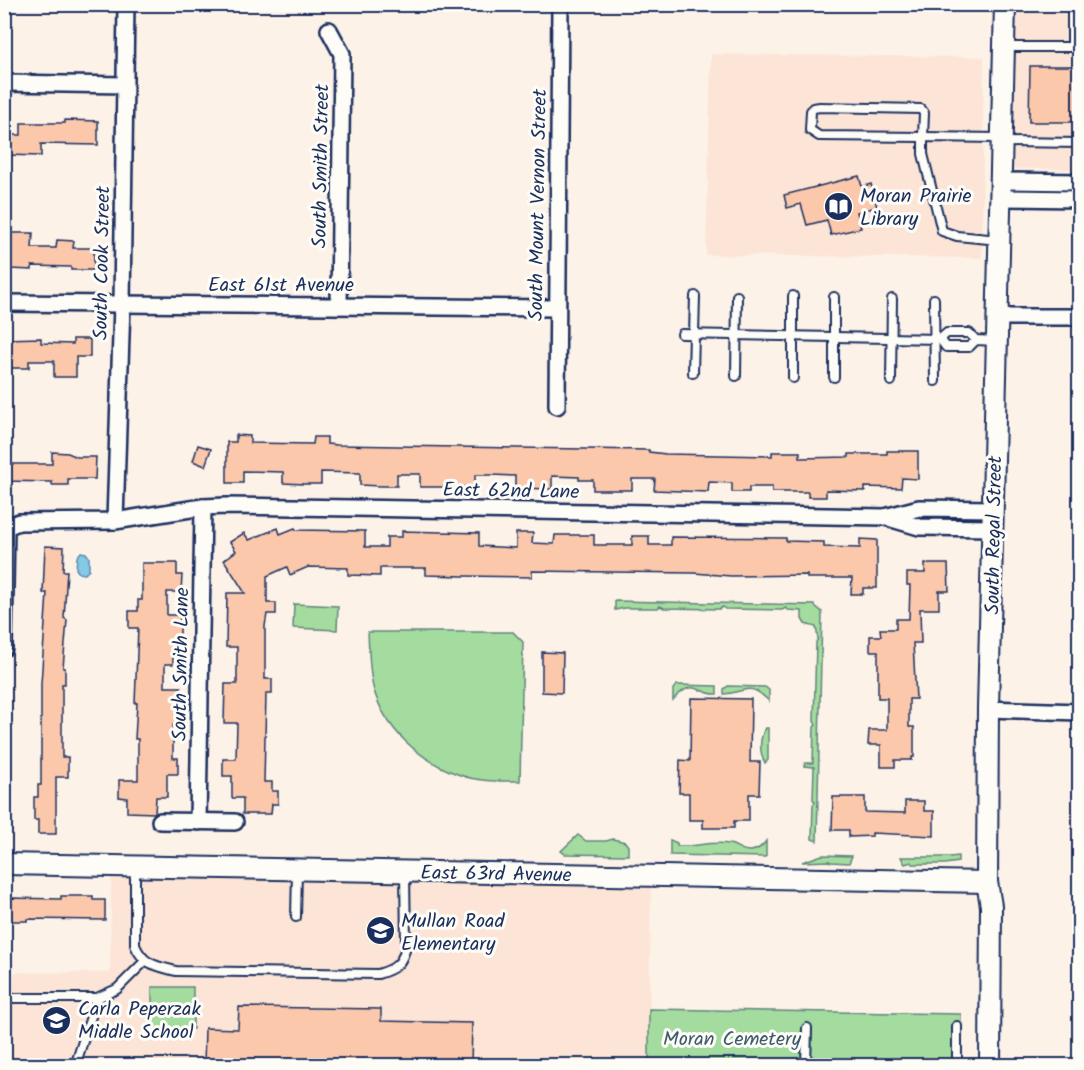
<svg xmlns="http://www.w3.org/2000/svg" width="1084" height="1070" font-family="Kalam,sans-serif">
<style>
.built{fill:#fce5d6}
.green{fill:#a4db9e;stroke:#60857e;stroke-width:1.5}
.water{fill:#84c9e6;stroke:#5a8bb0;stroke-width:1.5}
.building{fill:#fbc8ac;stroke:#1b2f5e;stroke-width:1.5}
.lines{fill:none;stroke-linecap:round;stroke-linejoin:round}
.service-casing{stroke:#1b2f5e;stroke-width:12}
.minor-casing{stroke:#1b2f5e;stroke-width:20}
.tertiary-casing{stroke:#1b2f5e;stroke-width:24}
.service{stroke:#fdfcf7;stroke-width:8}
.minor{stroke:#fdfcf7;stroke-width:15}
.tertiary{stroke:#fdfcf7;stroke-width:20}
.labels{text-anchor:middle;stroke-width:6;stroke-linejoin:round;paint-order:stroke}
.street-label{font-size:20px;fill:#1b2f5e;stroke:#fdfcf7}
.poi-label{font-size:20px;fill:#1b2f5e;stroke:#fdfcf7;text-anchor:start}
.park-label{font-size:20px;fill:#3d5a6e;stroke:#fdfcf7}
</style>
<rect width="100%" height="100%" fill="#fdf2e8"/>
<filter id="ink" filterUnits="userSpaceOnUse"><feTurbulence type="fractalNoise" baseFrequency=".0167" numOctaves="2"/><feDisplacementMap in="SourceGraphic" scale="12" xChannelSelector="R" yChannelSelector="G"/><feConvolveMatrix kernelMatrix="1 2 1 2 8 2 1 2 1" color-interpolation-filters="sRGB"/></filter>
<g filter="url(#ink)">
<g class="built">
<polygon points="1014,5 1079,5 1079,169 1010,169"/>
<polygon points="711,54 984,57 982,258 706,255"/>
<polygon points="111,877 651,887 649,1065 5,1066 5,972 110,973"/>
</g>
<g class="green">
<polygon points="615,601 814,605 822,612 817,841 812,839 813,805 815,802 813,799 814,767 804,766 805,763 813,763 814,727 816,725 814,721 816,642 818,639 816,627 805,624 802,619 802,611 788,610 786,608 782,610 725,609 723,607 719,609 664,608 660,606 658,608 625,608 615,610"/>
<polygon points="294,604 338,606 337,630 293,628"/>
<path d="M368,632H513L523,642L520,781C500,781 479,782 460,775C420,761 384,729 373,687C369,669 369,650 368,632Z"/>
<path d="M677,685L717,686V694C698,695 695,676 673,700V689Z"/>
<path d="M728,686L765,687L769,690V701C748,681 747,692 724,694V689Z"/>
<path d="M766,728H768V760L765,763C759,752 759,738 766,728Z"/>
<polygon points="578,835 586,841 606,841 613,839 625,842 628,846 628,855 565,854 561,851"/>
<path d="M670,840L677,843V846C694,847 712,841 729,844C737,845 741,852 751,851C758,850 762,847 766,841V857L670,855Z"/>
<polygon points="822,855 852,856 849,863 831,862 829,861 802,862"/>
<polygon points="958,856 958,862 945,864 913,864 911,862 905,864 901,857 950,857"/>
<polygon points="152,987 193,987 193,1029 152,1028"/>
<polygon points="649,1009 961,1014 960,1065 649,1066"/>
</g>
<polygon class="water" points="81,552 86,553 89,557 89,570 85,574 79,573 76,569 77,557"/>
<g class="building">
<polygon points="1030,66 1080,66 1080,122 1029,122"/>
<polygon points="65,120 98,121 98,145 41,144 41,156 4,155 4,135 21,135 21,123 65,123"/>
<polygon points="859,176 862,187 871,184 877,207 857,212 861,228 831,235 827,220 807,225 801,204 787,208 784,195"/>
<polygon points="11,233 33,233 32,248 56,248 57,240 74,241 73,248 94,248 94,270 71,270 71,267 32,266 32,270 10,269 10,266 4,266 4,247 11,247"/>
<polygon points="41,338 41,343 73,344 73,339 90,339 90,357 76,357 76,377 54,377 54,361 29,361 29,368 4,368 4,339"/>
<polygon points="236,435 250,436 250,443 313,444 314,437 327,437 327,444 337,445 649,450 649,452 666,454 772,456 772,452 800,452 800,458 849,457 849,454 887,454 887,451 918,451 918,479 902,478 901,488 865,487 865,491 826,490 826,497 808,497 808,492 772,492 772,487 749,487 749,492 732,492 732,483 709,482 708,492 654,490 655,479 632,479 632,490 593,490 593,480 579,480 579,477 552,476 552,489 515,488 515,476 492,475 475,475 475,487 420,487 420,474 397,474 397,486 381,486 360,485 360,473 321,472 321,484 304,484 283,483 283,472 243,471 243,483 227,483 227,442 236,442"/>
<polygon points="198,445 211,449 205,466 193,461"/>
<polygon points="52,452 68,453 77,457 96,457 95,479 68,479 68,485 52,485 52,482 4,481 4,464 52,464"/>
<polygon points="278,528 280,534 295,528 296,530 365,531 365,547 387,547 387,537 402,537 402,531 479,533 479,546 516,548 516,533 533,533 532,543 554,544 555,535 594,535 594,545 632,545 632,536 649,536 649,545 671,545 671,537 786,538 786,541 824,542 824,547 860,548 860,539 877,540 877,588 863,588 863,594 851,594 852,578 807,578 807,575 731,576 694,573 532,571 532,577 463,576 426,575 426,568 380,568 380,576 348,575 348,568 308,567 290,575 287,567 267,576 267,603 276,603 276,614 267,614 265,626 265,679 272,679 272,693 266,693 264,782 272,782 272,791 278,791 278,804 272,804 271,814 243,814 243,798 232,798 232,776 223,776 223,759 236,759 237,723 224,723 225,684 237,684 237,647 226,647 227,593 245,593 224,560 236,551 230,542 244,533 249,540"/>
<polygon points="45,546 64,547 63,571 67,571 64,618 67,620 63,668 65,668 65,684 62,684 62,757 68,757 68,777 56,777 56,834 38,834 38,820 34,820 34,797 38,797 38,785 41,785 41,684 47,593 43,593"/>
<polygon points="142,563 177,563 177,575 182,575 181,592 167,592 167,615 180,615 180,653 173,653 173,664 165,664 165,687 181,687 179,725 173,725 173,758 178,758 178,774 167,774 167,797 156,797 155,813 127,812 127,798 119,797 119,780 138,780 138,739 135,739 137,703 135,703 138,628 129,628 129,611 138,611 138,600 142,600"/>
<polygon points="925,564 948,564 949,591 939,591 939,609 920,609 921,643 913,643 916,699 909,699 909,727 914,727 914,757 912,757 912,760 895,760 895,767 881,767 881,745 868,745 869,730 887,730 887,698 878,698 878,651 870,651 870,636 881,636 880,629 896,629 896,619 909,619 910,585 907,585 907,573 925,573"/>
<polygon points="542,652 563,653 562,693 542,692"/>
<polygon points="691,698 751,699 750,762 760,762 759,794 749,794 749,821 734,821 734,828 703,828 703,820 689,820 689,793 679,793 680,760 690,761"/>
<polygon points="833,797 865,797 865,812 905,813 905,801 924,801 924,811 934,811 934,836 872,833 872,836 849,837 849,830 832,830"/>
<polygon points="61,896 93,896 93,900 105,900 105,920 27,919 27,921 4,921 4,900 8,898 61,899"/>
<polygon points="239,1007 381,1009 381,1021 472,1023 471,1065 204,1065 205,1028 238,1029"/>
</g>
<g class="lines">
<defs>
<g id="service">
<polyline points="1005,47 1080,47"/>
<polyline points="1072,47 1072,4"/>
<polygon points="820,107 921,109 924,113 923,137 819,136 810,130 811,111 813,108"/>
<polyline points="1002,142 1080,143"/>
<polyline points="999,240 957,236 942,231 923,154 923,137 1000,138"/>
<polyline points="934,299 935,381"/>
<polyline points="682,334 940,339"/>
<polyline points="976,340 969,347 946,347 940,339 947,333 969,333 976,340 996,341"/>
<polyline points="693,373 695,296"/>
<polyline points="736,376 737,296"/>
<polyline points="834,377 834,297"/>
<polyline points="793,378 793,296"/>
<polyline points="891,381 892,299"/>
<path d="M135,869V945C143,965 157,966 176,971L378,974C395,969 403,964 406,945L405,873"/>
<polyline points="296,917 297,871"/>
<polyline points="4,998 97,998 117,989 145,961"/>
<polyline points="75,1066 97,998"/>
<polyline points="806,1066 807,1028"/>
<polyline points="957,1066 957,1026"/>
</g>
<g id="minor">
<polyline points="329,30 342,54 339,306"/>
<polyline points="4,83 125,85"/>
<polyline points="1002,181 1080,182"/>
<polyline points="1001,198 1080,199"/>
<polyline points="4,303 557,308"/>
<polyline points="998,317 1080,317"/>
<polyline points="557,406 560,4"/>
<polyline points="885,517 919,527 993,528"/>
<polyline points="115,521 122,304 126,4"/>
<polyline points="4,648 6,527 19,522 115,521 203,507 226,506 885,517 919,508 994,509"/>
<polyline points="988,709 1080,712"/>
<polyline points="160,821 235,822"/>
<polyline points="198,822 203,507"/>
</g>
<g id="tertiary">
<polyline points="4,864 987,882"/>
<polyline points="990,1066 991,906 987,882 988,709 1005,4"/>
</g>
</defs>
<use href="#service" class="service-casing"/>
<use href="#minor" class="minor-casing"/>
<use href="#tertiary" class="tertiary-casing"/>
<use href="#service" class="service"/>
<use href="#minor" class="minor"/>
<use href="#tertiary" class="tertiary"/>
</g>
</g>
<defs>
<symbol id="library-disc" viewBox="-11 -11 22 22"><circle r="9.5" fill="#1b2f5e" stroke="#fdfcf7"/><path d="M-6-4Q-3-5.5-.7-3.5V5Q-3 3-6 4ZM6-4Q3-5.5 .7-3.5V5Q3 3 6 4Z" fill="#fff"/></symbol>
<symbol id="school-disc" viewBox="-11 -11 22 22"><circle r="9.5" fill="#1b2f5e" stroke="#fdfcf7"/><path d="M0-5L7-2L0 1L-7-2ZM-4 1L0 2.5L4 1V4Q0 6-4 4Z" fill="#fff"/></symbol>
</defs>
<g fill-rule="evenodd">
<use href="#library-disc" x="822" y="190" width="33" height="33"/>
<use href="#school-disc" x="364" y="914" width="33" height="33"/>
<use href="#school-disc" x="40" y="1004" width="33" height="33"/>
</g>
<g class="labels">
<g class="street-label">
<text transform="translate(320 166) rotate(-89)" y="7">South Smith Street</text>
<text transform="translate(537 205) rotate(-89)" y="7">South Mount Vernon Street</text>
<text transform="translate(101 263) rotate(-89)" y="7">South Cook Street</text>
<text x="281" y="291">East 61st Avenue</text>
<text transform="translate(511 490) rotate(1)" y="7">East 62nd Lane</text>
<text transform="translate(993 535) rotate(-89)" y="7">South Regal Street</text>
<text transform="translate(180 664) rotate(-89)" y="7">South Smith Lane</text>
<text transform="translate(496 873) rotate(1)" y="7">East 63rd Avenue</text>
</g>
<g class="poi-label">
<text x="860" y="202">Moran Prairie<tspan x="860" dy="23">Library</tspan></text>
<text x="401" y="927">Mullan Road<tspan x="401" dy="23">Elementary</tspan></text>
<text x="78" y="1015">Carla Peperzak<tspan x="78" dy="23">Middle School</tspan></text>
</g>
<g class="park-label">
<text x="732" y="1045">Moran Cemetery</text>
</g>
</g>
<rect width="1084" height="1070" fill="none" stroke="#fdfcf7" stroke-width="24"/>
<rect x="12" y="12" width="1060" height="1046" fill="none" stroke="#1b2f5e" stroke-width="2" filter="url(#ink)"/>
</svg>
